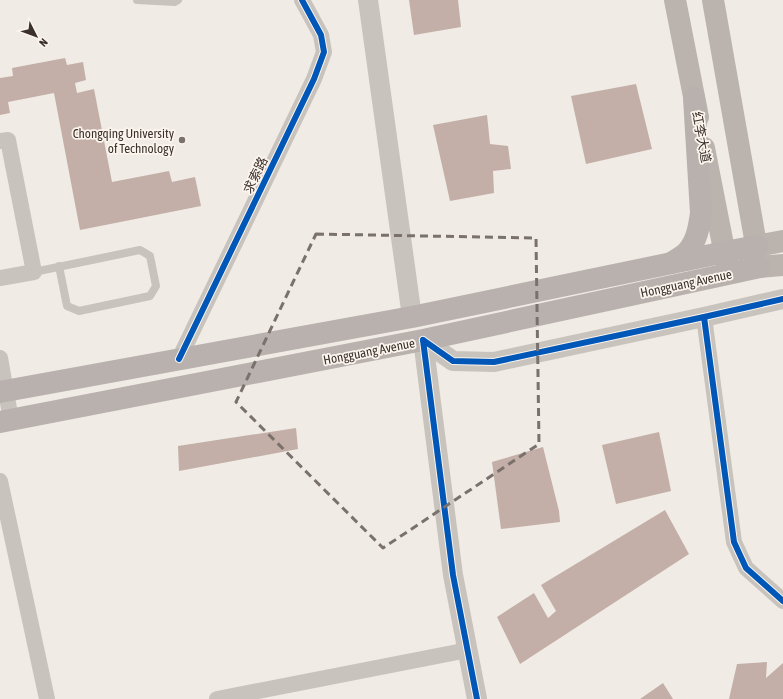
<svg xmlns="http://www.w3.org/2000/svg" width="783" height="699" font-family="'Asap Condensed','Noto Sans SC',sans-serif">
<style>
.building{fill:#c3afa7}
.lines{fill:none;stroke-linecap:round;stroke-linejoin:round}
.service{stroke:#c9c3be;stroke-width:8}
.minor{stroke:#c9c3be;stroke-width:16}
.tertiary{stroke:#c9c3be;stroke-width:20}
.secondary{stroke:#bab3ae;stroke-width:22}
.primary{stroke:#b8b1ad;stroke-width:22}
.cycleway-casing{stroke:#fbf5ee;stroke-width:8}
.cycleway{stroke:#0057b8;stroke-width:6}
.marked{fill:none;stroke:#7a716c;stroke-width:3;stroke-dasharray:8 5;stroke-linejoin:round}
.poi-dot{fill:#7a716c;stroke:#fbf5ee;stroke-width:1.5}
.labels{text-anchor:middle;stroke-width:3.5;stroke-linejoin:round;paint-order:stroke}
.poi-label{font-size:13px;fill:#3b302b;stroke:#fbf5ee;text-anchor:end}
.street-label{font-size:13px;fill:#3b302b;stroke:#fbf5ee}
</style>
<rect width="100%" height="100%" fill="#f0ebe5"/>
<g class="building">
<polygon points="409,0 458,0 461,27 414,35"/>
<polygon points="65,58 67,65 83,62 86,80 75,83 77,93 94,89 112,182 169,171 172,182 195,177 201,206 80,230 54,93 8,102 10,113 0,115 0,78 13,76 12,68"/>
<polygon points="636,84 652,149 586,164 571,96"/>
<polygon points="487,115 490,144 508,146 511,169 493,171 494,193 450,201 433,125"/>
<polygon points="296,428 298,449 179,471 178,446"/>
<polygon points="659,432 671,491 616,504 602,445"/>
<polygon points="543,447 559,511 560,522 501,529 492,462"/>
<polygon points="665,510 689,554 520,664 497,617 534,593 548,618 556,611 541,585"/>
<polygon points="767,662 766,678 783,663 783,699 729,699 737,664"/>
<polygon points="663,683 673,699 640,699"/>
</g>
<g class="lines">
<g class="service">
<polyline points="137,0 175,2 178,0"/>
<polyline points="34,272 140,250 150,256 156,286 150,296 79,311 67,306 59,266"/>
</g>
<g class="minor">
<polyline points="0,141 8,140 34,272 0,278"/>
<polyline points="704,317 734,542 746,568 783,601"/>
<polyline points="0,358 11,420"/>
<polyline points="179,359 314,79 324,52 321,35 302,0"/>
<polyline points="0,481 47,699"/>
<polyline points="217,699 468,650"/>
</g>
<g class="tertiary">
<polyline points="368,0 412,317"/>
<polyline points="423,340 453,361 494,362 704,317 783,299"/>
<polyline points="423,340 453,575 477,699"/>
</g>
<g class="secondary">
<polyline points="675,0 698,117"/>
<polyline points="713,0 760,267 783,265"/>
<polyline points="704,148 728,270"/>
<polyline points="757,246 783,241"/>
</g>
<g class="primary">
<path d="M671,263C676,260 683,256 687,252C697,241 699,227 701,213L694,98"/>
<polyline points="0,392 412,317 725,252 757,246"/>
<polyline points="0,422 423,340 760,267"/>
</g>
<defs>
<g id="cycleway">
<polyline points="704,317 734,542 746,568 783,601"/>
<polyline points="423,340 453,361 494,362 704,317 783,299"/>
<polyline points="423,340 453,575 477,699"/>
<polyline points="179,359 314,79 324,52 321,35 302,0"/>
</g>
</defs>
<use href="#cycleway" class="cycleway-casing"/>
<use href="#cycleway" class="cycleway"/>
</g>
<path class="marked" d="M316,234L536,238L539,444L383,548L236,402Z"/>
<circle class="poi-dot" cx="182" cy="140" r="4"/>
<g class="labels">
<g class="poi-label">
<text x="174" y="138">Chongqing University<tspan x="174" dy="15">of Technology</tspan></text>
</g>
<g class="street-label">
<text transform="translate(702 137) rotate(79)" y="5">红李大道</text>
<text transform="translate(255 175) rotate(-64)" y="5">求索路</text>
<text transform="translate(686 283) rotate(-12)" y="5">Hongguang Avenue</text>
<text transform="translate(369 351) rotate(-11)" y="5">Hongguang Avenue</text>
</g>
</g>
<g transform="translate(36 36) rotate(132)" stroke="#fbf5ee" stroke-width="3" paint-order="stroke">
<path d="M0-3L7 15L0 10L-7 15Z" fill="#3b302b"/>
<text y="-6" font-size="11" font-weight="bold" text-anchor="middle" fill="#3b302b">N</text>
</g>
</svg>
